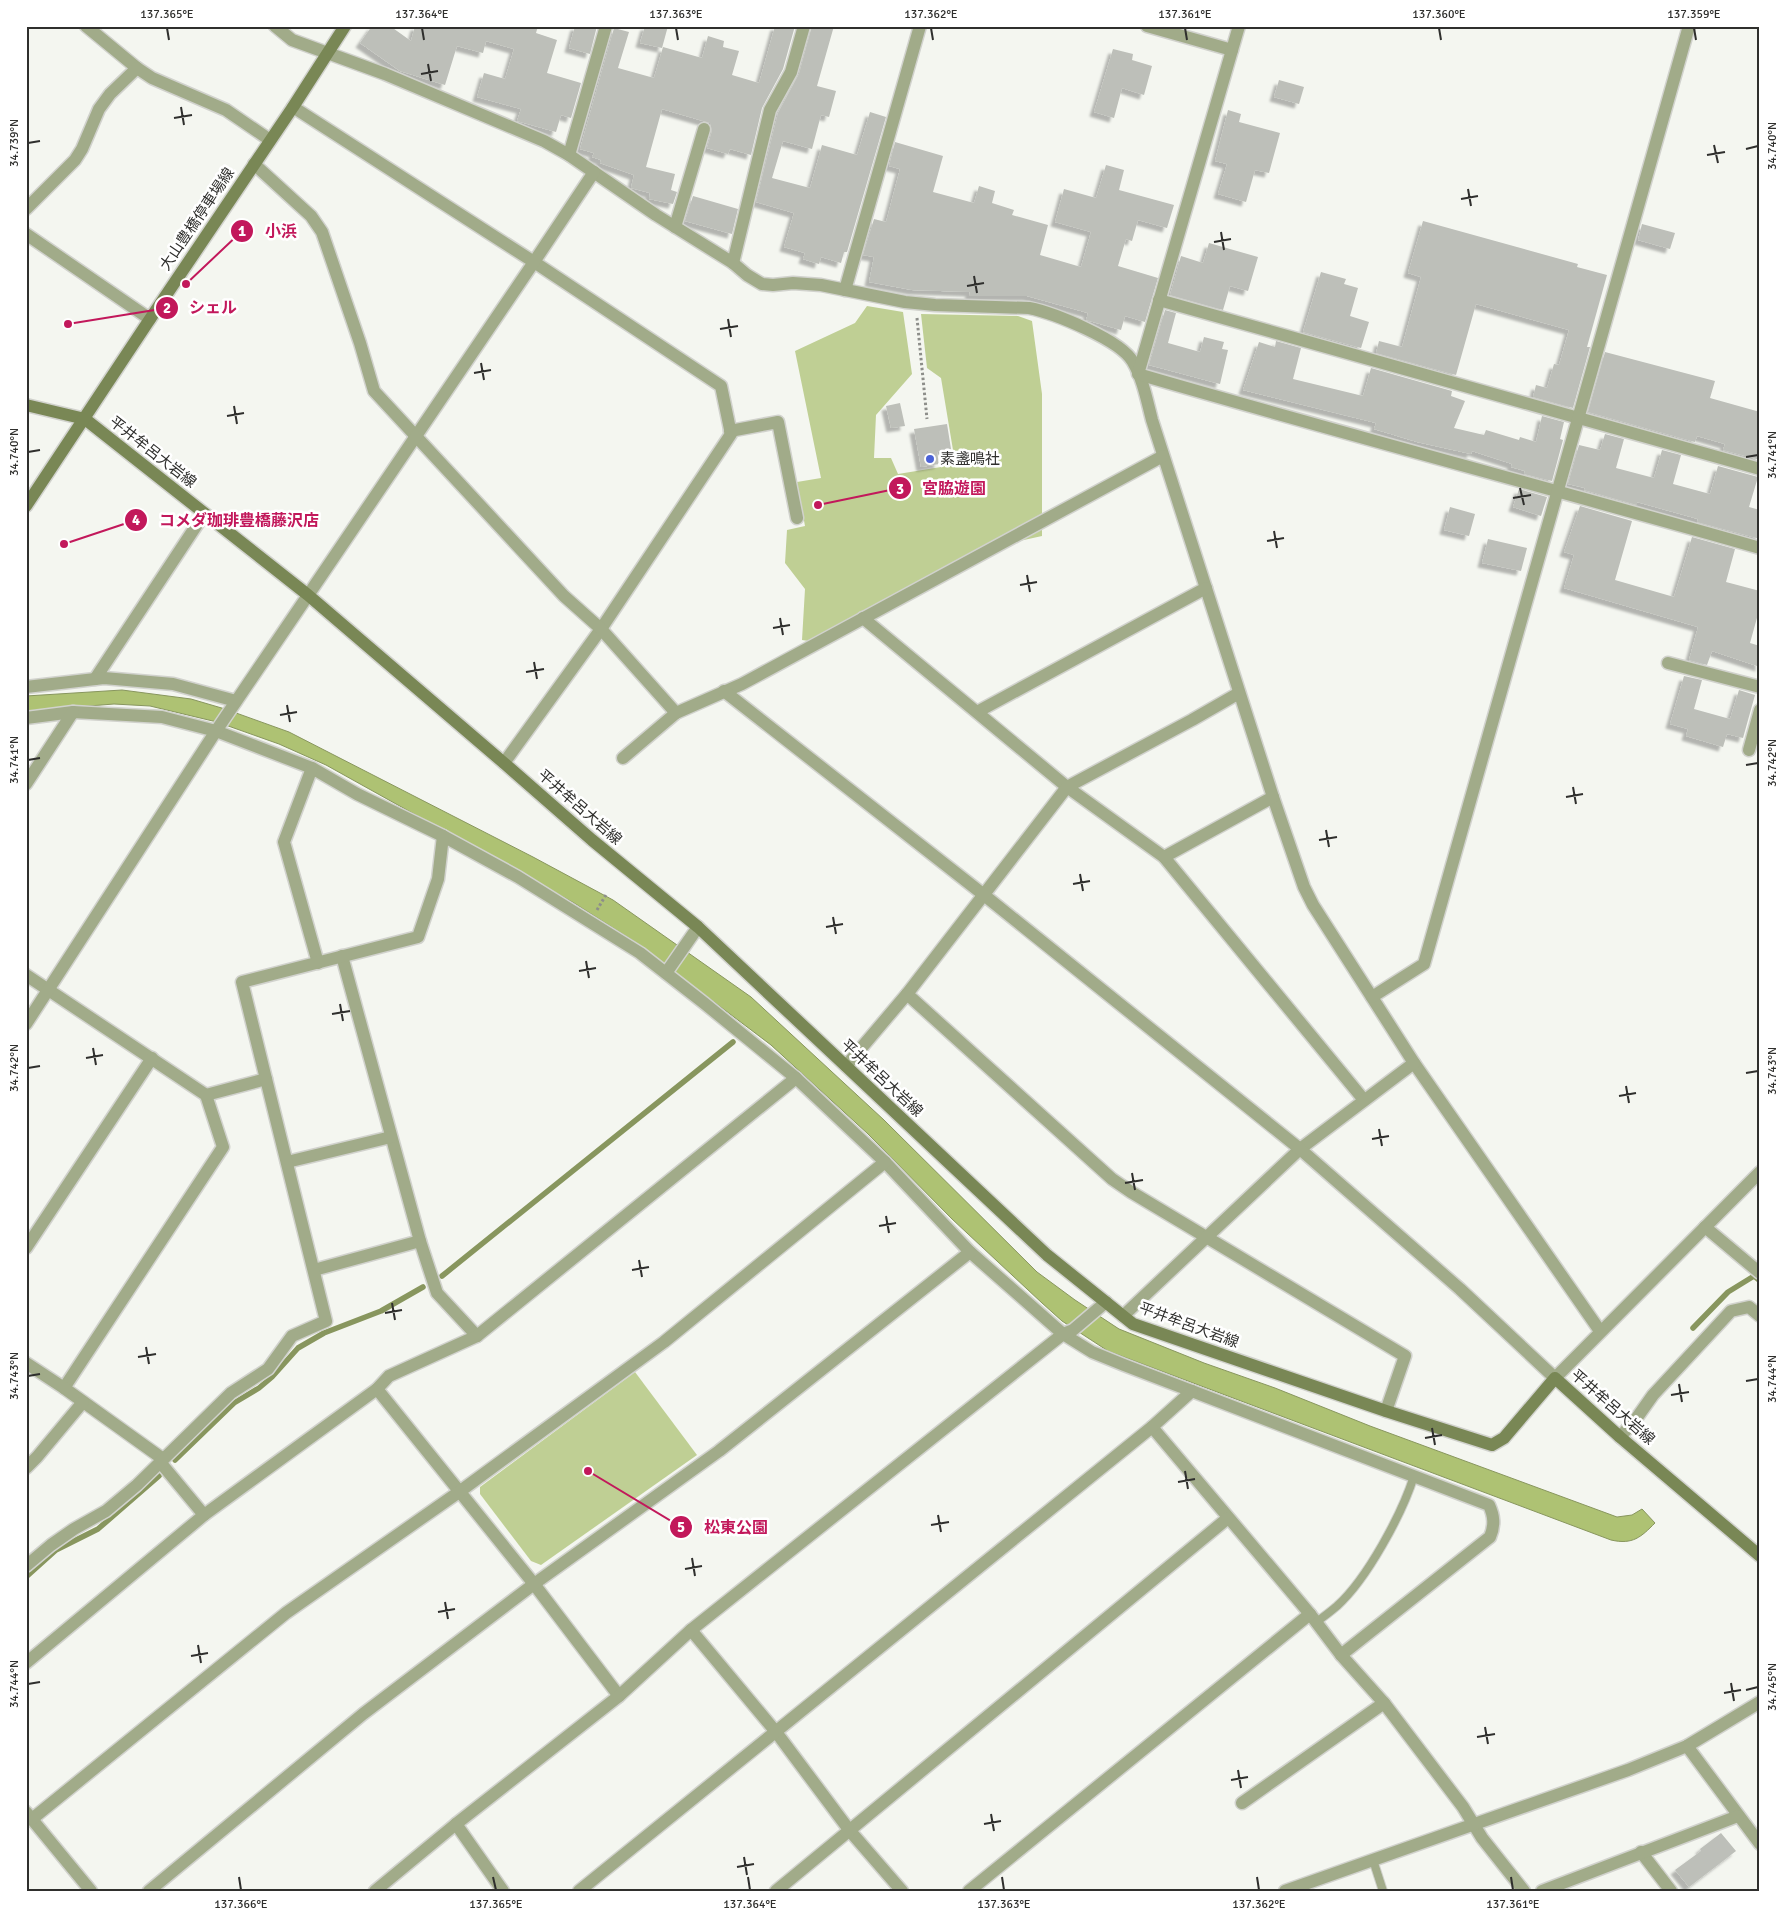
<svg xmlns="http://www.w3.org/2000/svg" width="1786" height="1917" font-family="Signika,'Noto Sans JP',sans-serif">
<style>
.green{fill:#bfcf94}
.water{fill:#aec273;stroke:#88965e}
.lines{fill:none;stroke-linecap:round;stroke-linejoin:round}
.stream{stroke:#88965e;stroke-width:5.5}
.building{fill:#bdbfb9;filter:url(#shadow)}
.service-casing{stroke:#d1d2cd;stroke-width:10}
.minor-casing{stroke:#d1d2cd;stroke-width:15}
.tertiary-casing{stroke:#d1d2cd;stroke-width:15}
.secondary-casing{stroke:#d1d2cd;stroke-width:15}
.path{stroke:#8d8e8a;stroke-width:3;stroke-dasharray:2.5 2.5;stroke-linecap:butt}
.service{stroke:#a1ab89;stroke-width:8}
.minor{stroke:#a1ab89;stroke-width:12}
.tertiary{stroke:#a1ab89;stroke-width:12}
.secondary{stroke:#798755;stroke-width:12}
.ticks{fill:none;stroke:#2f2f2d;stroke-width:2}
.poi-dot{fill:#4b62d7;stroke:#fff;stroke-width:2}
.labels{text-anchor:middle;stroke-width:5;stroke-linejoin:round;paint-order:stroke}
.street-label{font-size:15px;fill:#2f2f2d;stroke:#fff}
.poi-label{font-size:15px;fill:#2f2f2d;stroke:#fff;text-anchor:start}
.leader{fill:none;stroke:#c2185b;stroke-width:2}
.callout-dot{fill:#c2185b;stroke:#fff;stroke-width:2}
.mark-label{font-size:15px;text-anchor:middle;font-weight:bold;fill:#fff}
.callout-label{font-size:16px;text-anchor:middle;font-weight:bold;fill:#c2185b;stroke:#fff;stroke-width:5;stroke-linejoin:round;paint-order:stroke}
.neatline{fill:none;stroke:#2f2f2d;stroke-width:2}
.ticks-label{font-size:12px;text-anchor:middle;fill:#2f2f2d}
</style>
<defs>
<filter id="shadow"><feDropShadow dx="-4.5" dy="4.5" stdDeviation="1" flood-color="#0004"/></filter>
</defs>
<rect width="100%" height="100%" fill="#f4f6f0"/>
<g class="green">
<polygon points="867,306 903,312 912,374 876,415 874,458 891,458 898,474 941,467 943,453 953,450 941,378 927,368 921,314 1018,316 1032,321 1042,394 1042,536 1001,545 815,642 802,640 805,589 785,563 787,530 805,526 797,482 821,478 795,351 855,323"/>
<polygon points="635,1372 697,1455 541,1565 531,1561 480,1494 480,1487"/>
</g>
<path class="water" d="M122,690L191,699L225,709L289,732L533,857L613,900L751,997L884,1120L1037,1272L1075,1300L1119,1329L1204,1363L1275,1388L1370,1426L1617,1517L1632,1515L1642,1509L1655,1523C1641,1537 1633,1545 1611,1540L1108,1351L1062,1321L1042,1303L952,1219L868,1134L771,1045L632,940L574,903L326,765L279,744L217,722L150,706L114,704L26,711V696Z"/>
<g class="lines">
<g class="stream">
<polyline points="442,1276 733,1042"/>
<polyline points="1693,1328 1728,1292 1754,1276 1760,1281"/>
<polyline points="175,1460 234,1403 259,1388 272,1377 298,1348 324,1333 381,1311 423,1287"/>
<polyline points="26,1577 56,1550 98,1529 159,1476"/>
</g>
</g>
<g class="building">
<polygon points="372,26 390,26 411,41 415,26 538,26 536,33 557,40 547,73 581,83 571,118 561,115 556,132 517,121 521,109 477,97 484,73 505,79 514,49 486,41 483,53 457,46 445,85 400,71 360,43"/>
<polygon points="575,26 597,26 590,54 569,48"/>
<polygon points="645,26 668,26 662,48 640,43"/>
<polygon points="775,26 795,26 783,69 762,108 751,155 730,149 728,154 707,148 712,131 710,123 662,109 646,167 675,174 671,190 677,192 673,204 649,199 650,193 631,188 634,175 600,163 601,160 592,157 594,153 580,149 614,28 629,32 618,68 654,78 663,47 702,58 708,36 724,41 723,47 739,51 732,75 759,83"/>
<polygon points="812,26 834,26 817,86 836,91 829,117 821,115 812,149 783,141 772,178 810,188 822,145 857,155 870,112 886,117 847,252 844,252 841,263 821,257 819,264 803,259 805,253 784,247 794,213 756,202 778,113 799,74"/>
<polygon points="1113,49 1133,54 1132,60 1152,66 1144,95 1122,88 1114,118 1094,112"/>
<polygon points="1279,80 1304,87 1299,104 1274,97"/>
<polygon points="1228,110 1241,114 1239,122 1280,133 1269,173 1255,170 1246,202 1218,194 1227,164 1215,161"/>
<polygon points="895,142 943,156 933,192 974,203 979,186 995,191 992,203 1014,210 1012,215 1048,225 1040,255 1081,267 1091,232 1055,222 1064,189 1096,198 1106,165 1124,170 1119,190 1174,205 1167,228 1138,220 1132,241 1126,239 1118,266 1158,278 1145,322 1125,316 1121,330 1086,320 1088,313 1027,296 969,296 970,292 912,290 869,282 874,257 863,255 874,219 886,222 900,169 889,166"/>
<polygon points="693,196 738,209 732,234 685,221"/>
<polygon points="1423,221 1578,264 1577,267 1607,275 1587,347 1590,347 1573,408 1533,397 1536,385 1547,388 1554,364 1559,365 1569,330 1476,304 1456,375 1376,353 1379,341 1402,347 1421,277 1408,273"/>
<polygon points="1642,224 1675,233 1670,249 1638,240"/>
<polygon points="1209,243 1258,257 1248,291 1230,286 1223,310 1170,295 1181,256 1203,263"/>
<polygon points="1321,272 1346,279 1344,284 1358,288 1350,316 1369,322 1361,348 1303,332"/>
<polygon points="1165,310 1176,313 1168,343 1200,352 1204,337 1224,342 1222,349 1228,350 1220,384 1149,365"/>
<polygon points="1276,341 1301,348 1293,379 1363,396 1371,368 1452,391 1451,396 1465,401 1454,428 1484,435 1486,430 1519,440 1520,437 1536,442 1542,416 1564,422 1560,439 1563,440 1552,481 1524,474 1525,471 1511,467 1512,464 1472,451 1471,454 1417,442 1374,429 1376,423 1243,390 1259,342 1275,347"/>
<polygon points="1605,352 1715,381 1710,398 1760,412 1760,460 1723,450 1725,444 1697,436 1695,442 1588,412"/>
<polygon points="900,403 905,426 891,428 886,406"/>
<polygon points="947,424 951,449 937,452 939,464 921,467 914,429"/>
<polygon points="1605,434 1624,439 1616,468 1654,478 1662,450 1681,455 1673,484 1710,494 1718,466 1758,477 1749,507 1760,510 1760,539 1697,522 1698,519 1637,502 1637,505 1584,490 1585,488 1568,484 1579,445 1600,450"/>
<polygon points="1519,489 1547,497 1541,516 1513,507"/>
<polygon points="1580,506 1632,521 1615,580 1674,597 1692,537 1735,549 1726,582 1760,591 1760,607 1750,643 1760,646 1760,667 1712,651 1707,665 1689,660 1698,627 1564,588 1574,555 1564,552"/>
<polygon points="1450,507 1475,514 1469,536 1444,530"/>
<polygon points="1488,539 1527,548 1521,571 1482,563"/>
<polygon points="1684,676 1702,680 1694,709 1730,719 1739,690 1755,695 1743,738 1727,734 1723,747 1686,736 1688,729 1670,724"/>
<polygon points="1721,1833 1736,1851 1689,1887 1675,1870 1701,1851 1700,1849"/>
</g>
<g class="lines">
<defs>
<g id="service">
<path d="M1315,1623C1322,1618 1330,1612 1337,1606C1367,1579 1402,1514 1414,1476"/>
<polyline points="1373,1860 1383,1891"/>
</g>
<g id="minor">
<polyline points="86,26 137,68 152,78 226,110 270,140"/>
<path d="M275,26L292,40L385,74L544,141L569,155L656,215L733,263L747,275L762,284L773,285L793,283L821,285L905,302L935,305L1029,308C1054,313 1121,340 1133,362C1143,379 1147,401 1152,420L1273,797L1304,887L1313,905L1414,1063L1600,1331"/>
<polyline points="1147,26 1232,50"/>
<path d="M1239,26L1138,374C1344,434 1553,489 1760,548"/>
<polyline points="293,107 534,262 721,386 731,434 601,629 504,763"/>
<polyline points="569,155 606,26"/>
<polyline points="254,164 311,216 322,232 360,343 374,391 564,596 601,629 676,713"/>
<polyline points="26,209 75,160 82,149 99,109 110,94 137,68"/>
<polyline points="675,227 704,129"/>
<polyline points="26,234 150,319"/>
<polyline points="733,263 770,110 791,72 804,26"/>
<polyline points="845,290 920,26"/>
<polyline points="1159,300 1760,469"/>
<polyline points="730,431 778,422 797,518"/>
<polyline points="863,618 1067,787 1164,857 1364,1100"/>
<polyline points="1668,663 1760,687"/>
<polyline points="95,679 204,514"/>
<polyline points="26,687 104,678 173,684 236,701"/>
<polyline points="1239,693 1192,720 1067,787 907,994 1112,1179 1131,1192 1405,1356 1386,1411"/>
<polyline points="977,712 1206,588"/>
<path d="M26,718L73,712L162,717L216,731L312,768L357,794L443,836L518,877L640,953L704,1003L796,1078L885,1162L970,1252L1063,1334L1092,1352L1124,1365L1489,1505C1494,1516 1495,1525 1490,1537L1341,1655"/>
<polyline points="1749,750 1760,710"/>
<polyline points="623,758 676,713 742,684 1163,456"/>
<polyline points="312,768 284,842 318,963"/>
<polyline points="26,784 73,712"/>
<polyline points="1164,857 1273,797"/>
<polyline points="342,956 420,1241 437,1293 477,1336"/>
<polyline points="666,973 698,927"/>
<polyline points="26,975 206,1095 223,1147 64,1388"/>
<polyline points="1372,997 1424,964 1689,26"/>
<polyline points="26,1024 216,731 534,262 594,172"/>
<polyline points="846,1066 907,994"/>
<polyline points="206,1095 266,1079"/>
<polyline points="287,1162 391,1137"/>
<polyline points="1705,1227 1760,1273"/>
<polyline points="26,1248 152,1058"/>
<polyline points="314,1270 420,1241"/>
<polyline points="1123,1316 1300,1149 1414,1063"/>
<polyline points="26,1363 64,1388 163,1459"/>
<polyline points="1555,1378 1760,1172"/>
<polyline points="377,1389 534,1584 619,1696"/>
<polyline points="1152,1427 1310,1614 1341,1655 1384,1703 1463,1807 1482,1838 1524,1891"/>
<polyline points="1620,1437 1636,1419 1653,1395 1731,1311 1749,1307 1760,1316"/>
<polyline points="160,1462 204,1515"/>
<polyline points="26,1468 37,1457 83,1402"/>
<polyline points="26,1566 51,1545 74,1529 106,1511 137,1485 231,1393 268,1369 292,1336 326,1321 242,982 418,937 438,879 443,836"/>
<polyline points="691,1630 776,1732 850,1831 902,1891"/>
<polyline points="26,1663 204,1515 377,1389 389,1376 477,1336 796,1078"/>
<polyline points="1687,1746 1760,1844"/>
<polyline points="1242,1803 1384,1703"/>
<polyline points="26,1812 91,1891"/>
<polyline points="32,1819 286,1613 459,1492 664,1342 885,1162"/>
<polyline points="456,1824 503,1891"/>
<polyline points="1641,1852 1671,1891"/>
<polyline points="149,1891 363,1714 534,1584 719,1451 970,1252"/>
<polyline points="375,1891 456,1824 619,1696 691,1630 1063,1334 1073,1330 1106,1302"/>
<polyline points="579,1891 1152,1427 1192,1391"/>
<polyline points="776,1891 1228,1518"/>
<polyline points="969,1891 1310,1614"/>
<polyline points="1542,1891 1738,1816"/>
</g>
<g id="tertiary">
<polyline points="724,691 984,895 1300,1149 1460,1289 1555,1378"/>
<polyline points="1285,1891 1628,1770 1687,1746 1760,1702"/>
</g>
<g id="secondary">
<polyline points="26,405 85,419 308,595 504,763 592,840 698,927 1047,1255 1133,1324 1386,1411 1492,1445 1504,1438 1555,1378 1620,1437 1760,1556"/>
<polyline points="26,506 150,319 293,107 345,26"/>
</g>
</defs>
<use href="#service" class="service-casing"/>
<use href="#minor" class="minor-casing"/>
<use href="#tertiary" class="tertiary-casing"/>
<use href="#secondary" class="secondary-casing"/>
<g class="path">
<polyline points="917,318 927,419"/>
<polyline points="597,910 607,893"/>
</g>
<use href="#service" class="service"/>
<use href="#minor" class="minor"/>
<use href="#tertiary" class="tertiary"/>
<use href="#secondary" class="secondary"/>
</g>
<path class="ticks" d="M167,28L169,40M422,28L424,40M676,28L678,40M931,28L933,40M1185,28L1187,40M1439,28L1441,40M1694,28L1696,40M428,64L431,81M421,74L438,71M181,107L184,125M174,118L192,115M28,143L40,141M1714,145L1718,163M1746,149L1758,146M1707,155L1725,152M1468,189L1471,206M1461,199L1478,196M1221,232L1224,250M1214,242L1231,239M974,276L977,293M967,286L984,283M728,319L731,337M720,329L738,326M481,363L484,380M474,373L491,370M234,406L237,424M227,416L244,413M28,452L40,450M1746,457L1758,455M1520,488L1524,505M1513,498L1531,495M1274,531L1277,548M1267,541L1284,538M1027,575L1030,592M1020,585L1037,582M780,618L783,635M773,628L790,625M534,662L537,679M526,672L544,669M287,705L290,722M280,715L297,712M28,760L40,758M1746,765L1758,763M1573,787L1576,804M1566,797L1583,794M1326,830L1329,847M1319,840L1337,837M1080,874L1083,891M1073,884L1090,881M833,917L836,934M826,927L843,924M586,961L589,978M579,971L596,968M340,1004L343,1021M332,1014L350,1011M93,1048L96,1065M86,1058L103,1055M28,1068L40,1066M1746,1073L1758,1071M1626,1086L1629,1103M1619,1096L1636,1093M1379,1129L1382,1146M1372,1139L1389,1136M1132,1173L1135,1190M1125,1183L1143,1180M886,1216L889,1233M879,1226L896,1223M639,1260L642,1277M632,1270L649,1267M392,1303L395,1320M385,1313L402,1310M146,1347L149,1364M138,1357L156,1354M28,1376L40,1374M1746,1381L1758,1379M1679,1384L1682,1402M1671,1395L1689,1392M1432,1428L1435,1445M1425,1438L1442,1435M1185,1471L1188,1489M1178,1482L1195,1479M938,1515L941,1532M931,1525L949,1522M692,1558L695,1576M685,1569L702,1566M445,1602L448,1619M438,1612L455,1609M198,1645L201,1663M191,1656L208,1653M1731,1683L1734,1701M28,1684L40,1682M1746,1690L1758,1687M1724,1693L1741,1690M1485,1727L1488,1744M1477,1737L1495,1734M1238,1770L1241,1788M1231,1780L1248,1777M991,1814L994,1831M984,1824L1001,1821M744,1857L747,1875M737,1867L754,1864M239,1877L241,1890M493,1877L496,1890M748,1877L750,1890M1002,1877L1004,1890M1257,1877L1259,1890M1511,1877L1513,1890"/>
<circle class="poi-dot" cx="930" cy="459" r="5"/>
<g class="labels">
<g class="street-label">
<text transform="translate(197 219) rotate(-56)" y="5">大山豊橋停車場線</text>
<text transform="translate(153 452) rotate(38)" y="5">平井牟呂大岩線</text>
<text transform="translate(580 807) rotate(41)" y="5">平井牟呂大岩線</text>
<text transform="translate(882 1078) rotate(43)" y="5">平井牟呂大岩線</text>
<text transform="translate(1189 1325) rotate(20)" y="5">平井牟呂大岩線</text>
<text transform="translate(1613 1407) rotate(41)" y="5">平井牟呂大岩線</text>
</g>
<g class="poi-label">
<text x="940" y="464">素盞鳴社</text>
</g>
</g>
<path class="leader" d="M186 284L242 231M68 324L167 308M818 505L900 488M64 544L136 520M588 1471L681 1527"/>
<g class="callout-dot">
<circle cx="186" cy="284" r="5"/>
<circle cx="68" cy="324" r="5"/>
<circle cx="818" cy="505" r="5"/>
<circle cx="64" cy="544" r="5"/>
<circle cx="588" cy="1471" r="5"/>
<circle cx="242" cy="231" r="12"/>
<circle cx="167" cy="308" r="12"/>
<circle cx="900" cy="488" r="12"/>
<circle cx="136" cy="520" r="12"/>
<circle cx="681" cy="1527" r="12"/>
</g>
<g class="mark-label">
<text x="242" y="236">1</text>
<text x="167" y="313">2</text>
<text x="900" y="494">3</text>
<text x="136" y="525">4</text>
<text x="681" y="1532">5</text>
</g>
<g class="callout-label">
<text x="281" y="237">小浜</text>
<text x="213" y="313">シェル</text>
<text x="954" y="494">宮脇遊園</text>
<text x="239" y="526">コメダ珈琲豊橋藤沢店</text>
<text x="736" y="1533">松東公園</text>
</g>
<rect width="1786" height="1917" fill="none" stroke="#ffffff" stroke-width="55"/>
<rect x="28" y="28" width="1730" height="1862" class="neatline"/>
<g class="ticks-label">
<text x="167" y="18">137.365°E</text>
<text x="422" y="18">137.364°E</text>
<text x="676" y="18">137.363°E</text>
<text x="931" y="18">137.362°E</text>
<text x="1185" y="18">137.361°E</text>
<text x="1439" y="18">137.360°E</text>
<text x="1694" y="18">137.359°E</text>
<text transform="translate(14 143) rotate(-90)" y="4">34.739°N</text>
<text transform="translate(1772 146) rotate(-90)" y="4">34.740°N</text>
<text transform="translate(14 452) rotate(-90)" y="4">34.740°N</text>
<text transform="translate(1772 455) rotate(-90)" y="4">34.741°N</text>
<text transform="translate(14 760) rotate(-90)" y="4">34.741°N</text>
<text transform="translate(1772 763) rotate(-90)" y="4">34.742°N</text>
<text transform="translate(14 1068) rotate(-90)" y="4">34.742°N</text>
<text transform="translate(1772 1071) rotate(-90)" y="4">34.743°N</text>
<text transform="translate(14 1376) rotate(-90)" y="4">34.743°N</text>
<text transform="translate(1772 1379) rotate(-90)" y="4">34.744°N</text>
<text transform="translate(14 1684) rotate(-90)" y="4">34.744°N</text>
<text transform="translate(1772 1687) rotate(-90)" y="4">34.745°N</text>
<text x="241" y="1908">137.366°E</text>
<text x="496" y="1908">137.365°E</text>
<text x="750" y="1908">137.364°E</text>
<text x="1004" y="1908">137.363°E</text>
<text x="1259" y="1908">137.362°E</text>
<text x="1513" y="1908">137.361°E</text>
</g>
</svg>
